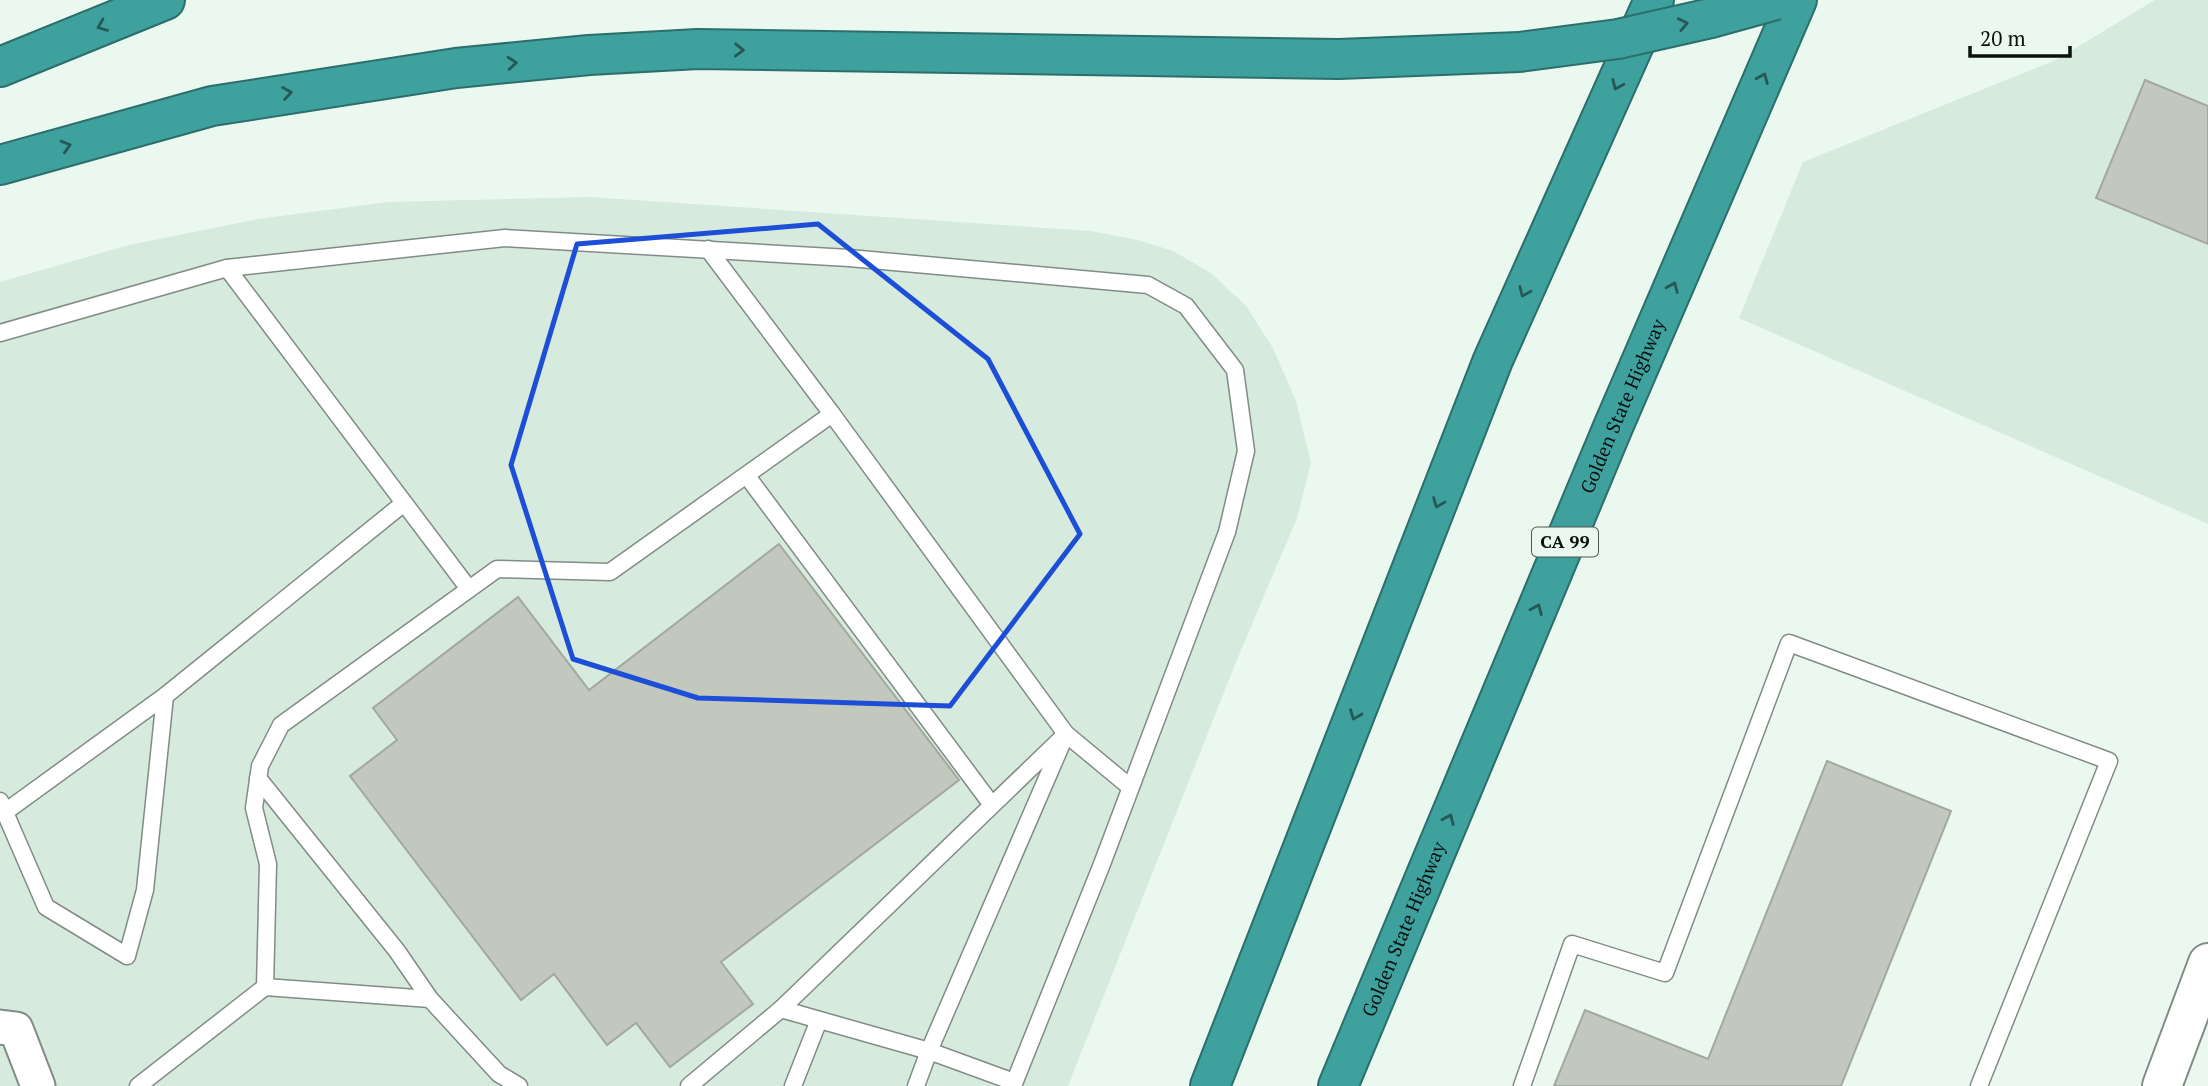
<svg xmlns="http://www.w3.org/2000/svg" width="2208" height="1086" font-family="'PT Serif',serif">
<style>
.built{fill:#d7eade}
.building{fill:#c2c8bd;stroke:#a3a89e;stroke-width:2}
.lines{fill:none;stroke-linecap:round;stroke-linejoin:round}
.service-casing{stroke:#818c86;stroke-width:19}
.minor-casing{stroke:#818c86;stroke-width:37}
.tertiary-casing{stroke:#818c86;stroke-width:42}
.motorway-casing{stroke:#2c6e6c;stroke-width:42}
.service{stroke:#fff;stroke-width:16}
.minor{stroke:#fff;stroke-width:33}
.tertiary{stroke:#fff;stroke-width:38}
.motorway{stroke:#3ea19e;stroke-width:38}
.motorway-bridge-casing{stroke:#2c6e6c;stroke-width:42;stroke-linecap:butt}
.motorway-bridge{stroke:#3ea19e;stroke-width:38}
.oneway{stroke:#255856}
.marked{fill:none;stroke:#1d4ed8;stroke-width:5;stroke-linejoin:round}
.labels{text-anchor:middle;stroke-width:5;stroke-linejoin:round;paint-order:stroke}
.shield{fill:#ebf8f0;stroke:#4f5652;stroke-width:2}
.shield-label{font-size:18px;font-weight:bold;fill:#0c100e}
.street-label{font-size:19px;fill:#0c100e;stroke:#ebf8f0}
</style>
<rect width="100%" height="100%" fill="#ebf8f0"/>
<g class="built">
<polygon points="2155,0 2208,0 2208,524 1739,318 1803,162 2056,60"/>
<polygon points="590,197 1091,231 1138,240 1173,251 1211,273 1246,306 1273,348 1296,401 1311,463 1297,518 1236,662 1068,1086 0,1086 0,282 129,245 258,219 388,202"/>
</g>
<g class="building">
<polygon points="2145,80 2208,106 2208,244 2096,198"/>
<polygon points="779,544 959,780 721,962 753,1004 670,1067 636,1023 607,1045 554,974 521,1000 350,776 397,740 373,708 518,597 589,690"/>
<polygon points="1827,761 1951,811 1841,1086 1554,1086 1585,1010 1708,1059"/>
</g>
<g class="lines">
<defs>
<g id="service">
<polyline points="708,249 832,414"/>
<polyline points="227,268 469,589"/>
<polyline points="0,333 227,268 505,238 849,258 1148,285 1186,306 1235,370 1246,451 1227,532 1102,864 1013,1086"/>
<polyline points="747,476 992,805"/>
<polyline points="258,778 397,951 430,999"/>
<polyline points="0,801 46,907 127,956 145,890 165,696 404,503"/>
<polyline points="5,812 165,696"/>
<polyline points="265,987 430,999 499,1074 519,1086"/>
<polyline points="1014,1082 929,1051 781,1009 1066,734 1130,787"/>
<polyline points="138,1086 265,987 268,864 254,808 260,766 281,725 497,569 610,572 832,414 1066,734 929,1051 916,1086"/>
<polyline points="689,1086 781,1009"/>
<polyline points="793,1086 819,1020"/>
<polyline points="1522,1086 1572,944 1665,973 1789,643 2109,761 1979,1086"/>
</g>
<polyline id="minor" points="0,1027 16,1029 38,1086"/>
<polyline id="tertiary" points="2162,1086 2208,963"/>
<g id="motorway">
<polyline points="0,67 165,0"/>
<polyline points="0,165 212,106 456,68 589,55 698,49 1339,59 1519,52"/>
<polyline points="1210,1086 1493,360 1654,0"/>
<path id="s1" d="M1338,1086L1613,427L1797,0"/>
</g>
</defs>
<use href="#service" class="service-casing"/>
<use href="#minor" class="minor-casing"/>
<use href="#tertiary" class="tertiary-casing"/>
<use href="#motorway" class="motorway-casing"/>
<use href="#service" class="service"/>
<use href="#minor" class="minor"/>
<use href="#tertiary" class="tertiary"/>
<use href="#motorway" class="motorway"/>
<defs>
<polyline id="motorway-bridge" points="1519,52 1618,39 1711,18 1776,0"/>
</defs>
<use href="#motorway-bridge" class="motorway-bridge-casing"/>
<use href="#motorway-bridge" class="motorway-bridge"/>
</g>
<defs><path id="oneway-chevron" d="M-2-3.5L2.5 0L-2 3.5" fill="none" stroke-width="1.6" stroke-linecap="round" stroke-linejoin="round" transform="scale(1.75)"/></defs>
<g class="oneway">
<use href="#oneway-chevron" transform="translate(1683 24) rotate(-12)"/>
<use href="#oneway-chevron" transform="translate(102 26) rotate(158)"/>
<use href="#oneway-chevron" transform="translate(739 50) rotate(1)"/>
<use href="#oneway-chevron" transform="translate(512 63) rotate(-5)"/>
<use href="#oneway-chevron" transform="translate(1763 78) rotate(-67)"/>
<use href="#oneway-chevron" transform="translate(1617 85) rotate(114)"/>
<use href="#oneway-chevron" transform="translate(287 93) rotate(-9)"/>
<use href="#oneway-chevron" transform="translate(66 146) rotate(-16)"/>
<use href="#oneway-chevron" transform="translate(1673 287) rotate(-67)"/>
<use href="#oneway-chevron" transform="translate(1524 292) rotate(114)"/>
<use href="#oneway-chevron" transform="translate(1438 503) rotate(111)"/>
<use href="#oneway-chevron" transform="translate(1537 609) rotate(-67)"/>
<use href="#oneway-chevron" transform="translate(1355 715) rotate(111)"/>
<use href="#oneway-chevron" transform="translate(1449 819) rotate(-67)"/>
</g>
<path class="marked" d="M818,224L988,359L1080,534L950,706L698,698L573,659L511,465L577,244Z"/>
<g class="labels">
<rect class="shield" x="1532" y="527.5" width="66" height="29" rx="5"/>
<g class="shield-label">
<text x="1565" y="548">CA 99</text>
</g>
<g class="street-label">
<text dy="7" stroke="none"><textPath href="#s1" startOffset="737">Golden State Highway</textPath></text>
<text dy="7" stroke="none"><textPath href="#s1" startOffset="170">Golden State Highway</textPath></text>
</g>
</g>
<path d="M1970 46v10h100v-10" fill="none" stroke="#0c100e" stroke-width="3.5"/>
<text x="1980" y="46" font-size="21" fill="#0c100e" stroke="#ebf8f0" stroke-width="5" paint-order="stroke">20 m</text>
</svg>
